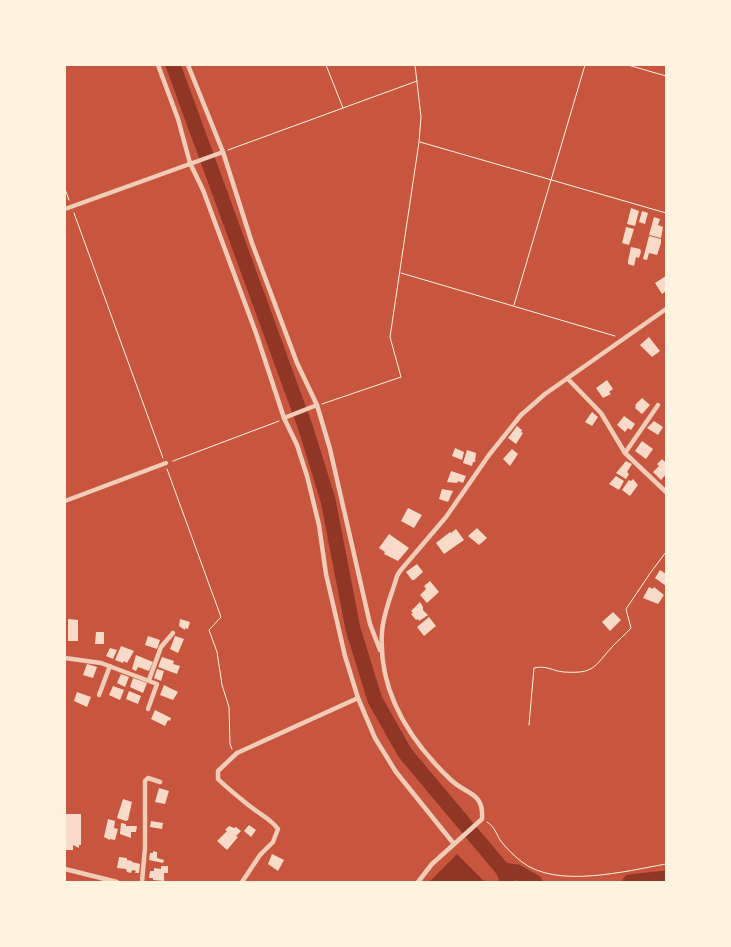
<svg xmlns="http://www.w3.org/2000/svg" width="731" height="947" font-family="'Asap Condensed',sans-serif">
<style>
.water{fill:#8f3625}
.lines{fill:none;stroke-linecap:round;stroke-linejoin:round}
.river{stroke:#8f3625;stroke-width:15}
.building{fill:#f7dbc8}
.path{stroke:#fff3e0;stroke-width:1}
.minor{stroke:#f1ccb7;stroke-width:4.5}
</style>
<rect width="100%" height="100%" fill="#c8553d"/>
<polygon class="water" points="457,854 485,882 429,882"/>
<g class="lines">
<g class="river">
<polyline points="173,65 305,426 328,500 353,629 375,700 405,753 503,870 508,882"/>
<polyline points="503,870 517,872 535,882"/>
<polyline points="630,882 666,878"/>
</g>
</g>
<g class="building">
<polygon points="631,208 639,211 635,226 627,224"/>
<polygon points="642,211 648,213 645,224 639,222"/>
<polygon points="654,217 660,219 658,225 663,227 661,238 649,235"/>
<polygon points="626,227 634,229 629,245 622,243"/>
<polygon points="649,236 661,239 661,243 657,255 649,253 647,260 643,259"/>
<polygon points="631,247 640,249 641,252 639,258 636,257 634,266 628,264 628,261"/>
<polygon points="666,276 666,291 662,294 655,283"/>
<polygon points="649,337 660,351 652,357 640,345"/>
<polygon points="607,380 613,389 609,392 611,394 603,398 596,388"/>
<polygon points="642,398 650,405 642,414 635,408 636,406 635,405"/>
<polygon points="592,412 598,417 592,426 585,422"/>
<polygon points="624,416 635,424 631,430 628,428 625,432 617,425"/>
<polygon points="654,421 663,427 658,435 647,428"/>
<polygon points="517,426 522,430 521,432 523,433 516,444 508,438"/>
<polygon points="642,441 653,449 646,459 635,451"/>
<polygon points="455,448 464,452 462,460 452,456"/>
<polygon points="512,449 518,454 510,466 503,459"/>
<polygon points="467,450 476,453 475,462 473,462 472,466 463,463"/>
<polygon points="662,459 666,463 666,474 661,480 653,472 659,466 657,464"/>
<polygon points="626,461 632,464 627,472 629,474 626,479 616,473"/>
<polygon points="451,471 466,476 463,483 458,481 457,483 447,482"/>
<polygon points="616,476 624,481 619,490 609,484"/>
<polygon points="633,479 638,485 630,496 622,490 629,480 631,481"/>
<polygon points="442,489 453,491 448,502 439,499"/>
<polygon points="408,508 422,515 414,528 401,521"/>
<polygon points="477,528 487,538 479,545 468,536"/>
<polygon points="456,529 464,540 444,554 436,543 450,532 451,533"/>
<polygon points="389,534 409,548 398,561 384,554 385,552 379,548"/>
<polygon points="417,564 423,572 414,580 412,580 406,572"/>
<polygon points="660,570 666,574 666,586 655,578"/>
<polygon points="430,581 439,592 427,603 420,595 426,589 424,586"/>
<polygon points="649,587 653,589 654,587 664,595 658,604 643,598"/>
<polygon points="420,602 423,607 423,610 428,615 419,621 418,619 416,620 411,614 413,613 411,611"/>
<polygon points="613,612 621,620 610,631 602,622"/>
<polygon points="429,617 436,626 424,636 417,627"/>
<polygon points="68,619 78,620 78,641 68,641"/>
<polygon points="180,619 190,622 188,629 185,628 185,630 179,626"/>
<polygon points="96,632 104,632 104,644 95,644"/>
<polygon points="148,636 160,640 157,649 145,645"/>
<polygon points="175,636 184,639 178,653 170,649"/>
<polygon points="121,646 134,651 127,663 124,661 123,663 115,660"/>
<polygon points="110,648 117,650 113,659 106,656"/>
<polygon points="136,655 153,662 149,671 138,667 136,671 132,669"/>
<polygon points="162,657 174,661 173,664 180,666 177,674 158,667"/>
<polygon points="87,664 97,667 93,678 83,675"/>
<polygon points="157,669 164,671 161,681 154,678"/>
<polygon points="121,674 129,677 125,687 117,683"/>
<polygon points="133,678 147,683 143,693 130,687"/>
<polygon points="164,685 178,692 173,700 160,695"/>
<polygon points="113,686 124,690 120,700 109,695"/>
<polygon points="129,691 141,696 138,704 126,699"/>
<polygon points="77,692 91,697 87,707 74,701"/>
<polygon points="155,710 171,718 170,721 168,720 165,726 151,719"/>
<polygon points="159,788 169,791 165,804 155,802"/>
<polygon points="123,799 132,802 128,820 126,821 117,818"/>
<polygon points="65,814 81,814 81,845 79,845 79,848 73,845 73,850 66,850"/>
<polygon points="108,819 115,821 114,828 118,829 115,840 110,839 110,840 104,837"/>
<polygon points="151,821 163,823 162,829 150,827"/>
<polygon points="121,823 126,824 126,826 137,826 136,832 131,832 131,838 120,834"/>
<polygon points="249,825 256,830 251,837 244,831"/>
<polygon points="229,826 234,828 236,827 241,831 236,836 238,837 227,850 217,841 227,831 225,830"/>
<polygon points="153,851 157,852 157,858 164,860 163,863 149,860 150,853 153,853"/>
<polygon points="272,854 284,860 278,871 268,864"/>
<polygon points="119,857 127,858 127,860 132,861 132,862 140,864 139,873 135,873 136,871 132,870 131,873 127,872 126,869 117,868"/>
<polygon points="161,866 168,866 168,873 164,873 164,881 153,880 153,878 149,878 150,871 154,871 154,868 161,869"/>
</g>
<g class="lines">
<g class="path">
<polyline points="326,65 343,108"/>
<polyline points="628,65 666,76"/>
<polyline points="420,142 666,213"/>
<polyline points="228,150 417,81"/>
<polyline points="65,189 69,200"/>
<polyline points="74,213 163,458"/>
<polyline points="401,273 615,336"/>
<polyline points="514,305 585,65"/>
<polyline points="322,404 401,377 390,337 419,142 421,117 415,65"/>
<polyline points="173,461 279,421"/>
<polyline points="167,469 221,617 209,630 217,652 222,685 229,707 230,744 232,749"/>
<path d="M529,725L534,668C547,665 552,671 564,672C594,674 594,667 612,647C618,640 625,635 631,628L626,609L651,572L666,552"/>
<path d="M487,822C494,826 496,833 500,840C506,848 514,856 522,862C557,889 626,871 666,864"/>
</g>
<g class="minor">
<polyline points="158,65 178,119 190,163 203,190 256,333 284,418 297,445 307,476 319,525 326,574 345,656 358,698 375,738 396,772 454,844"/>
<polyline points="188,65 223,152 252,243 297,363 317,405 330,449 370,624 380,650"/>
<polyline points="65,209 223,152"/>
<polyline points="568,379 601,413 625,453 666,492"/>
<polyline points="284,418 317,405"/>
<polyline points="625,453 658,405"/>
<polyline points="65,501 166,463"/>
<polyline points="65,658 101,663 157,684 148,709"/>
<polyline points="149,680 161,647 173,633"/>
<polyline points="99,695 110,666"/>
<polyline points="65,869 117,882"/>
<polyline points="142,882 145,848 145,781 148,778 160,782"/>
<path d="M242,882L260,855L273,842L278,829C271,819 261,815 251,807C240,798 228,789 218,779V771L237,753L358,698"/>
<path d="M418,882L432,864L482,819C484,792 467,795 451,780C410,741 378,691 382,632C383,614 392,594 397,576L400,571L446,517L489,455L521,415L545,394L666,309"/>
</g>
</g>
<rect width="731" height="947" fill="none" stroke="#fff3e0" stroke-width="132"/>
</svg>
